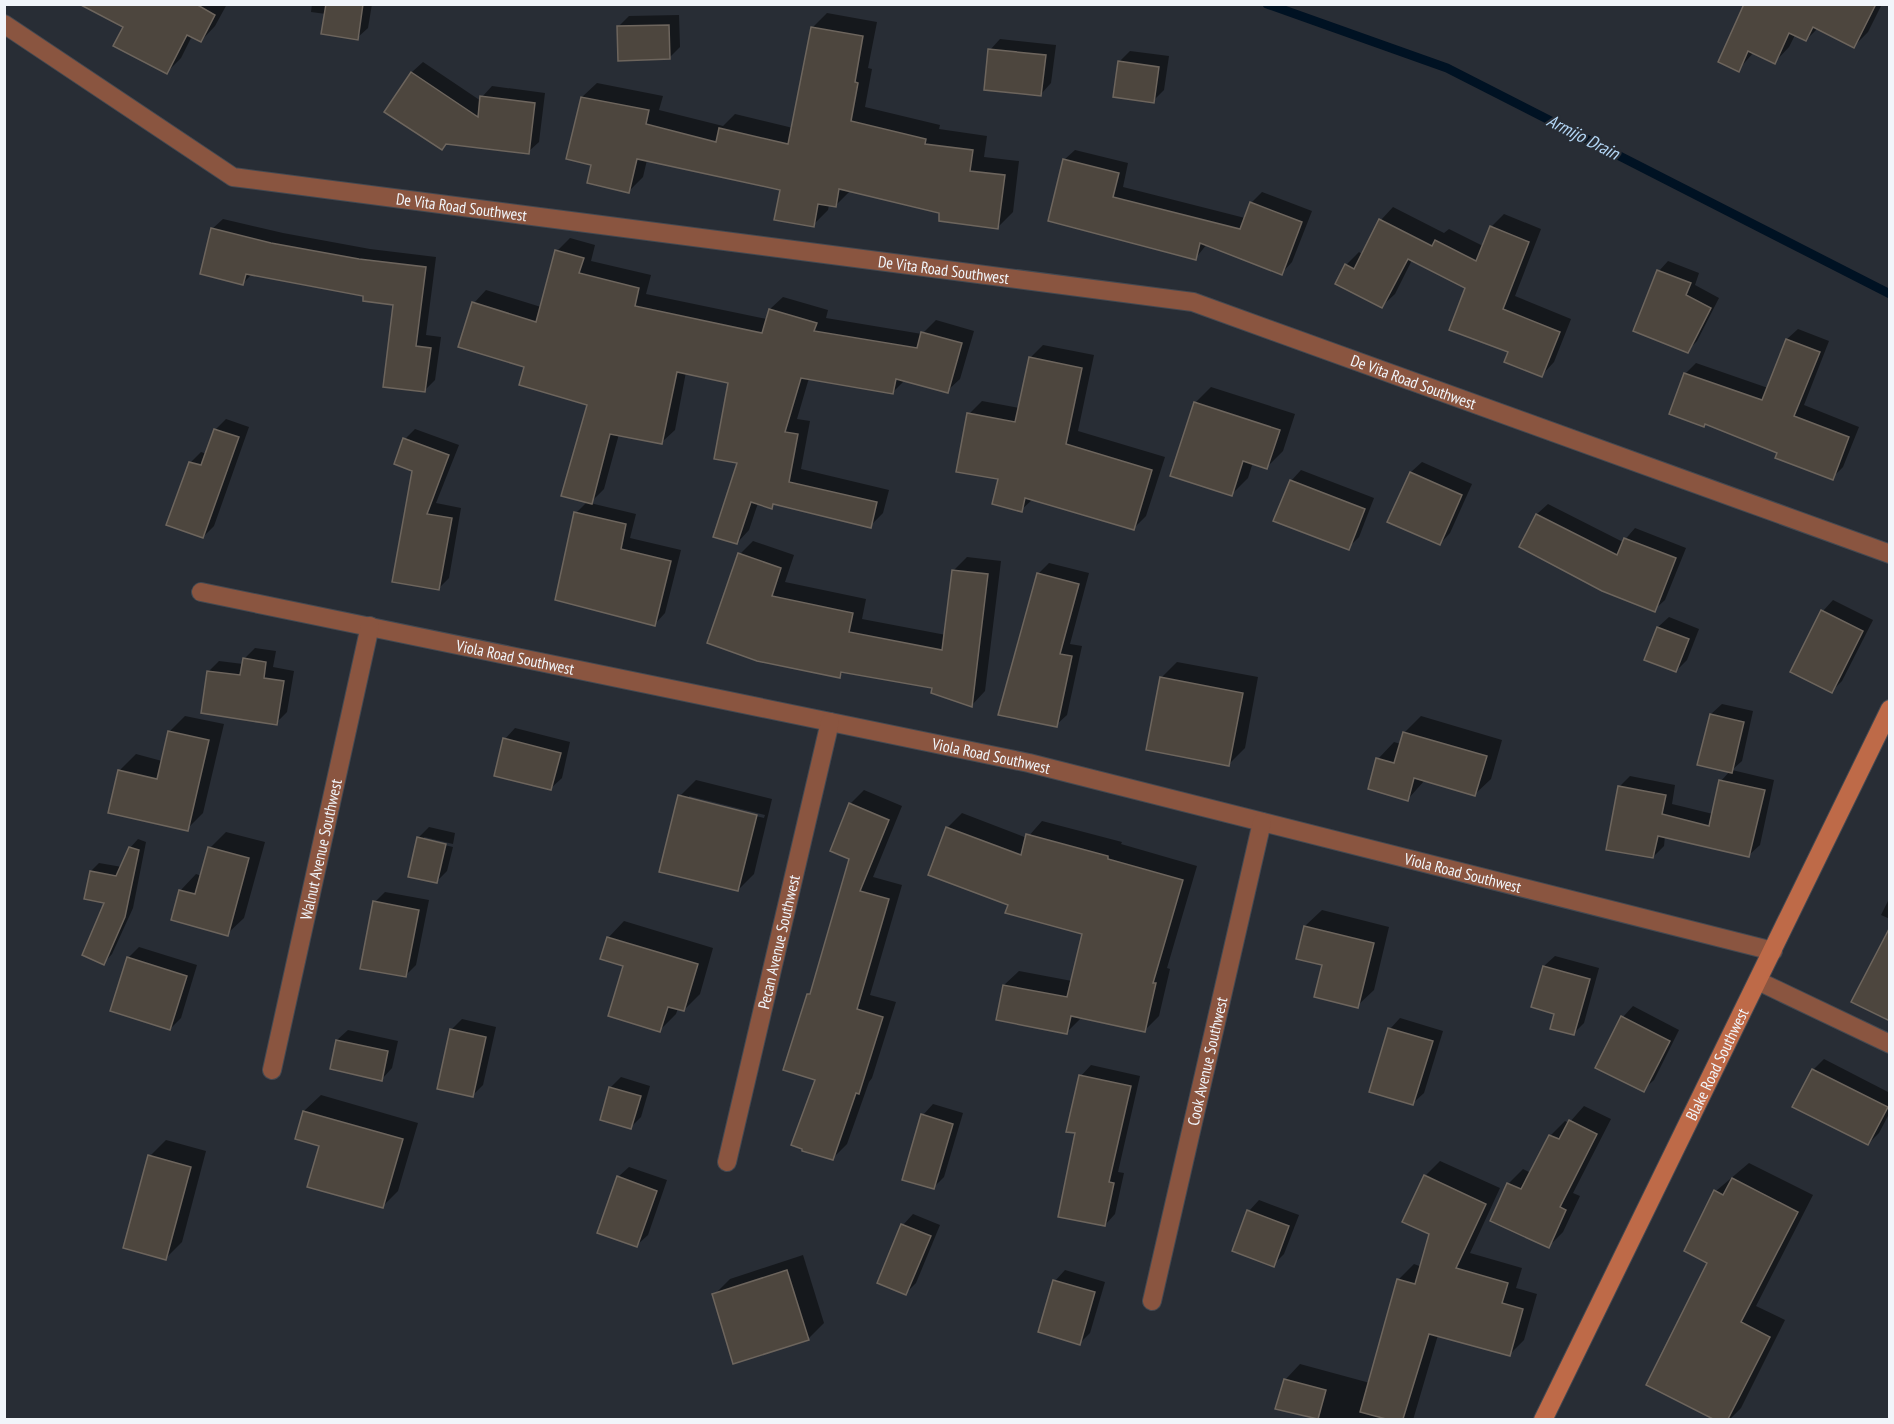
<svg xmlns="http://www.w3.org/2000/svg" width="1894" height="1424" font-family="'PT Sans Narrow',sans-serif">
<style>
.shadow{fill:#0007;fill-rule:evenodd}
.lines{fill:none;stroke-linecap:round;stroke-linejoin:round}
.stream{stroke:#001223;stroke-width:9}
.building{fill:#4d463e;stroke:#6d655d;stroke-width:1.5}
.street-casing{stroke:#444951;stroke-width:20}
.secondary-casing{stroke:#444951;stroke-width:20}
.street{stroke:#8a5540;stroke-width:18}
.secondary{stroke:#be6a48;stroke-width:18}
.labels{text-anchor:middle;stroke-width:4.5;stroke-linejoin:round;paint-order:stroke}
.street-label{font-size:16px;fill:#f1f5fa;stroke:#282d35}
.water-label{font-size:18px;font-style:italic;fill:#b4d7f6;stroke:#282d35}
</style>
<rect width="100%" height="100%" fill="#282d35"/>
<g class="shadow">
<polygon points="82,4 227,4 215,26 201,41 192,36 181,58 167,72 125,26"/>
<polygon points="312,4 372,4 368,28 357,38 326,14 311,12"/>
<polygon points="1745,4 1882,4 1868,32 1854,46 1818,28 1806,40 1795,35 1789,47 1775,62 1754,52 1738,70"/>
<polygon points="827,13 877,22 868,68 872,69 865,107 940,125 939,129 987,136 984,157 1019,161 1013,212 998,227 850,191 835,206 829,205 828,210 813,225 781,189 647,160 643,177 629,191 593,164 582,97 597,83 663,96 659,110 723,126 735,114 793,128 813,27"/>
<polygon points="679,15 680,47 669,58 618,27 629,16"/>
<polygon points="1000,39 1056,45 1051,83 1041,94 990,50"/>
<polygon points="1130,51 1169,56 1164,90 1153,101 1120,61"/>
<polygon points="423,62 481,101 482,97 492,86 545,93 539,142 528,152 448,142 442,149 386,111 412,72"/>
<polygon points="1075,150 1128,163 1123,187 1245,218 1251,203 1262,192 1312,211 1292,262 1282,273 1207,244 1195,259 1050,220 1064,160"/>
<polygon points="1393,207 1444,233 1449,229 1483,246 1491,227 1504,214 1541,229 1515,296 1571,319 1554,362 1542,375 1510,352 1467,288 1412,260 1395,294 1382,306 1346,265 1359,252 1363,255 1381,220"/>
<polygon points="223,219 283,233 370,249 436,257 426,335 441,337 435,380 424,391 395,304 365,295 252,274 243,283 212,229"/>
<polygon points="570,238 595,245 591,261 651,275 646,294 767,319 770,309 783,297 828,310 826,318 922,334 936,320 974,331 960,379 947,391 905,380 893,392 809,378 797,419 810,421 801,469 889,490 883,513 870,526 775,503 771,507 758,503 749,530 737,543 739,462 730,381 686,372 675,430 662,442 619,434 604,489 590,503 636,514 630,538 681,550 665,613 655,624 576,513 588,501 589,404 525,366 474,303 486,290 541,307 557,251"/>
<polygon points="1668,261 1699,273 1695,285 1719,298 1697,341 1687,351 1659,271"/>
<polygon points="1798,329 1829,341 1804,405 1859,427 1843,467 1832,478 1779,452 1706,423 1671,414 1686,373 1696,363 1768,388 1787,339"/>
<polygon points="1043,345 1094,355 1078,431 1165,457 1146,516 1133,529 1033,499 1021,510 1000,478 969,414 982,401 1019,408 1030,358"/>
<polygon points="1211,387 1295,414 1283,451 1267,467 1253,462 1248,478 1232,494 1195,403"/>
<polygon points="226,419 249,427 214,526 203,537 190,463 201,452 207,454 215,430"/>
<polygon points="415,429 459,445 436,503 461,508 449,578 438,589 405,439"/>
<polygon points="1422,462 1472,484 1450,533 1440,544 1389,521 1411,472"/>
<polygon points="1301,470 1374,498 1359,537 1348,548 1291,481"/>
<polygon points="1548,504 1623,542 1635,528 1686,548 1665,600 1654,610 1521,546 1537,514"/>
<polygon points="753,541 794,555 785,582 866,599 862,619 946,635 953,571 967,557 1001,561 985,691 972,705 934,687 845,671 839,676 758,660 740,554"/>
<polygon points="1049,563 1089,573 1070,644 1082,646 1067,715 1056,725 1038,574"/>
<polygon points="1833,600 1873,620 1842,681 1831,692 1792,671 1823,611"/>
<polygon points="1669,617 1699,629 1687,660 1676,671 1658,627"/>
<polygon points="255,648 276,651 273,667 294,671 287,712 276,723 209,671 219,661 243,664 244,659"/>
<polygon points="1177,662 1258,677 1245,748 1229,764 1161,678"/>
<polygon points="1722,704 1753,711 1742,761 1732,770 1774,780 1760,845 1749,855 1665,836 1664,846 1653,857 1619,787 1630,776 1675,785 1672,804 1713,814 1721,781 1730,771 1711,714"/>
<polygon points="185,716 224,724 203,813 187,829 120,770 136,754 162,761 169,732"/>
<polygon points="1421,716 1502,740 1491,779 1474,795 1425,780 1408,799 1378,759 1394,742 1401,744 1405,732"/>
<polygon points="515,728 570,742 562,778 551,788 505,739"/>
<path d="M696,780L772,799L754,874L738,890L680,796ZM689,796L765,815L764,818L689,799Z"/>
<polygon points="864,790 902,806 873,877 902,885 870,995 896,1002 872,1078 869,1082 847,1144 833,1158 817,1079 808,994 813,990 851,858 850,804"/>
<polygon points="962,813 1027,838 1042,821 1122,842 1121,844 1197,866 1167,968 1170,969 1159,1016 1145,1030 1082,1017 1067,1032 1004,985 1019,971 1072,981 1084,933 1010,904 947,828"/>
<polygon points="429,827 455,833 453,844 424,837 424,840 453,847 447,871 437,881 418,838"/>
<polygon points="226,832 265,842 244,918 227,934 180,891 196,874 202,876 210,848"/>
<polygon points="138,839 146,842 133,908 112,954 104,963 106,902 91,871 99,863 122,867 130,848"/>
<polygon points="385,892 429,900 416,965 405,976 375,902"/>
<polygon points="1890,897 1890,919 1881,915"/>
<polygon points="1322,910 1389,927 1374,990 1357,1006 1324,964 1298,958 1305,926"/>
<polygon points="624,921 713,948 700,994 684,1010 678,1008 676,1014 660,1030 608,938"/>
<polygon points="139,947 197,965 181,1018 170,1029 128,958"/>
<polygon points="1555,956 1599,968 1584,1023 1573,1034 1556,1013 1544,966"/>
<polygon points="1633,1006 1679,1030 1654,1080 1643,1090 1623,1017"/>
<polygon points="1400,1018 1443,1031 1424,1093 1413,1103 1390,1029"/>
<polygon points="462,1019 496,1027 483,1085 473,1095 451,1030"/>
<polygon points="348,1030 398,1041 392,1068 382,1079 337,1040"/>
<polygon points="1824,1059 1890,1093 1890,1112 1879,1133 1868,1144 1813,1070"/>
<polygon points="1091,1065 1140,1076 1118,1172 1124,1173 1115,1214 1105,1225 1077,1132 1081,1076"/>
<polygon points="621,1077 650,1086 641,1117 630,1128 610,1088"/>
<polygon points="321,1095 418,1123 398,1191 382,1207 321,1145 297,1138 304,1111"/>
<polygon points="933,1104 963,1113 944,1177 934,1187 923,1115"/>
<polygon points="1584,1106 1611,1119 1573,1193 1580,1196 1563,1232 1549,1246 1508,1184 1523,1169 1531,1173 1550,1136 1565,1121 1569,1123"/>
<polygon points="166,1140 206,1151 182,1242 166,1258 150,1156"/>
<polygon points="1440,1161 1500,1188 1470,1253 1522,1268 1516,1288 1537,1294 1524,1340 1509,1355 1438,1335 1413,1420 1320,1420 1277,1408 1285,1380 1300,1364 1370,1383 1399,1279 1414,1264 1422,1267 1431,1234 1425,1176"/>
<polygon points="1749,1163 1813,1195 1756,1306 1785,1320 1741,1408 1729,1420 1716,1420 1648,1385 1709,1262 1716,1191"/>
<polygon points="629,1167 667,1180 648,1235 637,1245 618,1177"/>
<polygon points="1259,1200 1299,1215 1284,1254 1273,1265 1249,1211"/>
<polygon points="913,1214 940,1225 916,1283 906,1293 903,1225"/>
<polygon points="803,1255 824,1323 808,1339 714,1295 730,1279"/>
<polygon points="1065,1270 1105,1282 1090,1333 1080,1343 1055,1281"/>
</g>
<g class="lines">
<polyline class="stream" points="1267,4 1447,68 1890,294"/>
</g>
<g class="building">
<polygon points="79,4 196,4 215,15 201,42 187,35 167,74 113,46 123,27"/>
<polygon points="326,4 363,4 358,40 321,34"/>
<polygon points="1744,4 1876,4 1854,48 1813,27 1806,41 1789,33 1775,64 1748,51 1739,72 1718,62"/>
<polygon points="669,25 670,59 618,61 617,26"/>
<polygon points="811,27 863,36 855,82 858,83 851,121 926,139 925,144 973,150 970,171 1005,175 998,229 939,221 939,213 839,189 836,207 818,204 814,227 774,220 780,190 637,159 629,193 587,183 591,165 566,159 581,97 649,110 646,124 716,142 719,128 788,144"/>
<polygon points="988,49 1046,55 1041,96 984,90"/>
<polygon points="1118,61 1159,67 1154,103 1113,97"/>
<polygon points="411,72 478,117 480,96 535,103 529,154 446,144 442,150 384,112"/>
<polygon points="1063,159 1119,173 1113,197 1240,229 1250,202 1302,222 1282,275 1200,243 1196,260 1048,221"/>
<polygon points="1379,219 1432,246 1435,240 1476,261 1490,226 1529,242 1503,309 1560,332 1542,377 1504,362 1508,352 1449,330 1465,288 1408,259 1382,308 1335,284 1345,264 1354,269"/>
<polygon points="211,228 271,243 359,259 426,267 416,346 431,348 425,392 383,387 393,305 363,301 363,296 246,274 243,285 200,274"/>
<polygon points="555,250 584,258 579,273 639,288 635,306 762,333 769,309 817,323 814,331 917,348 921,332 962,343 948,393 896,379 893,394 801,378 785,432 798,434 789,482 877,502 871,528 773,504 772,509 751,502 737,544 713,537 737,463 714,459 728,383 677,372 662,444 610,434 592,504 561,496 587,405 519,385 524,367 458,347 472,302 536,322"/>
<polygon points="1657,270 1691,283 1686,295 1711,308 1688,353 1633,331"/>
<polygon points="1786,339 1820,352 1794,416 1849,437 1833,480 1775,458 1777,453 1705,424 1704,427 1669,414 1684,373 1762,400"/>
<polygon points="1029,357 1082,368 1066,444 1152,470 1134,530 1025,498 1022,512 992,504 998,479 956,472 967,413 1015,422"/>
<polygon points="1194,402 1280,430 1267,469 1243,461 1232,496 1170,476"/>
<polygon points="214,429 239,437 203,538 166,525 189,462 201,465"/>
<polygon points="403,438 449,455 427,514 452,518 439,590 392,582 412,471 394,464"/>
<polygon points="1410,472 1462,495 1440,545 1387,522"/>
<polygon points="1290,480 1365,509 1349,550 1273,521"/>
<polygon points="574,512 626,524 621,549 671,561 655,626 555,600"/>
<polygon points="1536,514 1617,555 1624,538 1676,558 1655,612 1602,591 1519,547"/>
<polygon points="738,553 781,568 772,596 853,613 849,632 942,650 952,570 988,574 972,707 931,693 932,688 841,672 840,678 757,661 707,643"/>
<polygon points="1037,573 1079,584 1060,654 1072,656 1057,727 998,715"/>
<polygon points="1821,610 1863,631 1832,693 1790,672"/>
<polygon points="1657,627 1689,639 1676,672 1644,660"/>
<polygon points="243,658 266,662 264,678 284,681 277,725 201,713 207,671 240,675"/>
<polygon points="1160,677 1243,693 1229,766 1146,750"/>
<polygon points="1710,714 1744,722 1732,773 1697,765"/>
<polygon points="168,731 209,740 188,831 108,813 118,770 157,779"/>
<polygon points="1403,732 1487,756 1475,796 1414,778 1408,801 1368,789 1376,758 1394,763"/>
<polygon points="503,738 561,753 551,790 494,776"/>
<polygon points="1719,780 1765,790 1749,857 1658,836 1653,858 1606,850 1618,786 1666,795 1662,814 1709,826"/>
<polygon points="678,795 757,815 738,891 659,872"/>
<polygon points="849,803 889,820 860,891 889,899 857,1009 883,1017 859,1094 856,1093 833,1160 802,1151 802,1149 791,1145 815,1080 783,1070 807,994 810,994 849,859 830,851"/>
<polygon points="946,827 1021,855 1026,834 1108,856 1108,859 1183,880 1153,983 1156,983 1145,1032 1071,1016 1067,1034 996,1020 1003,985 1067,997 1082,934 1005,913 1008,905 928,875"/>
<polygon points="417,837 446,844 437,883 408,877"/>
<polygon points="129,847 139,850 125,917 104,965 82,955 104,903 84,899 90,871 116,876"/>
<polygon points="208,847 249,858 228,936 171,920 179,890 195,894"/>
<polygon points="373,901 419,910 406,977 360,969"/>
<polygon points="1304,926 1374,943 1358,1008 1314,997 1322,965 1296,959"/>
<polygon points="1890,927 1890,1021 1851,1002"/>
<polygon points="607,937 698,964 684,1011 668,1007 660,1032 608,1016 623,966 600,959"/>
<polygon points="127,957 187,976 170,1030 110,1011"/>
<polygon points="1543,966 1590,979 1574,1035 1550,1029 1554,1014 1531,1007"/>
<polygon points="1621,1016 1670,1041 1644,1092 1595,1068"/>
<polygon points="1388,1028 1433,1041 1413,1105 1369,1092"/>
<polygon points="450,1029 486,1037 473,1097 437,1089"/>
<polygon points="336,1040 388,1051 382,1081 330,1069"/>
<polygon points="1812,1069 1888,1107 1868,1145 1792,1107"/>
<polygon points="1079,1075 1131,1086 1109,1182 1114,1183 1105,1226 1058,1217 1075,1133 1066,1132"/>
<polygon points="609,1087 641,1096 631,1129 600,1120"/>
<polygon points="303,1111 403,1139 383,1208 307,1187 319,1146 295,1139"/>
<polygon points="921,1114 953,1124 934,1189 902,1180"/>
<polygon points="1569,1120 1597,1134 1560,1207 1566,1210 1549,1248 1490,1221 1507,1183 1521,1189 1549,1135 1559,1139"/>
<polygon points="148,1155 191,1167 166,1260 123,1248"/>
<polygon points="1424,1175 1486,1204 1456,1268 1508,1283 1502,1303 1523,1309 1510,1356 1429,1334 1403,1419 1386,1419 1360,1412 1397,1279 1415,1284 1429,1234 1402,1222"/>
<polygon points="617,1176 657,1191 637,1247 597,1233"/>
<polygon points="1732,1178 1798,1212 1741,1322 1770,1337 1728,1419 1713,1419 1646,1385 1707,1263 1684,1251 1714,1190 1723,1195"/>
<polygon points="1247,1210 1289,1226 1274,1267 1232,1251"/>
<polygon points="901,1224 931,1236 906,1295 877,1283"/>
<polygon points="787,1270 809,1340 733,1364 712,1294"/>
<polygon points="1053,1280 1095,1292 1080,1345 1038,1332"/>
<polygon points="1284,1379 1326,1390 1318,1419 1275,1409"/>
</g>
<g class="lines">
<defs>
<g id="street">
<path id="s1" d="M4,24L233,177L1193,302L1890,554"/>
<path id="s2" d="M201,592L1029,763L1773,951"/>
<polyline points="1758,981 1890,1044"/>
<path id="s3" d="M272,1070L370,626"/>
<path id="s4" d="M727,1162L830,722"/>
<path id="s5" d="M1152,1301L1262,822"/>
</g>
<g id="secondary">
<path id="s6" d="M1543,1420L1890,709"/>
</g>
</defs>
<use href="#street" class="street-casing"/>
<use href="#secondary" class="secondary-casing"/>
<use href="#street" class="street"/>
<use href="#secondary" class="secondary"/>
</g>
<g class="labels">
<g class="street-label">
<text dy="6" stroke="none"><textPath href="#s1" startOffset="506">De Vita Road Southwest</textPath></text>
<text dy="6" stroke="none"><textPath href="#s1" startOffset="992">De Vita Road Southwest</textPath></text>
<text dy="6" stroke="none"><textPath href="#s1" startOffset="1478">De Vita Road Southwest</textPath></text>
<text dy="6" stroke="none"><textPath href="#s2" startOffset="321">Viola Road Southwest</textPath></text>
<text dy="6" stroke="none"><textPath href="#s2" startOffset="807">Viola Road Southwest</textPath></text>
<text dy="6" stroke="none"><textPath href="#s3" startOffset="226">Walnut Avenue Southwest</textPath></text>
<text dy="6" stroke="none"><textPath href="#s2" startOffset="1293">Viola Road Southwest</textPath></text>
<text dy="6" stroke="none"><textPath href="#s4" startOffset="226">Pecan Avenue Southwest</textPath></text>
<text dy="6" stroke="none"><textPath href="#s5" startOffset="246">Cook Avenue Southwest</textPath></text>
<text dy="6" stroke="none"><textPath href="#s6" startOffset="396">Blake Road Southwest</textPath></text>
</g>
<g class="water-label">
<text transform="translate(1583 137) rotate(27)" y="6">Armijo Drain</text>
</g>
</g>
<rect width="1894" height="1424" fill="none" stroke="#f1f5fa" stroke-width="12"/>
</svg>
